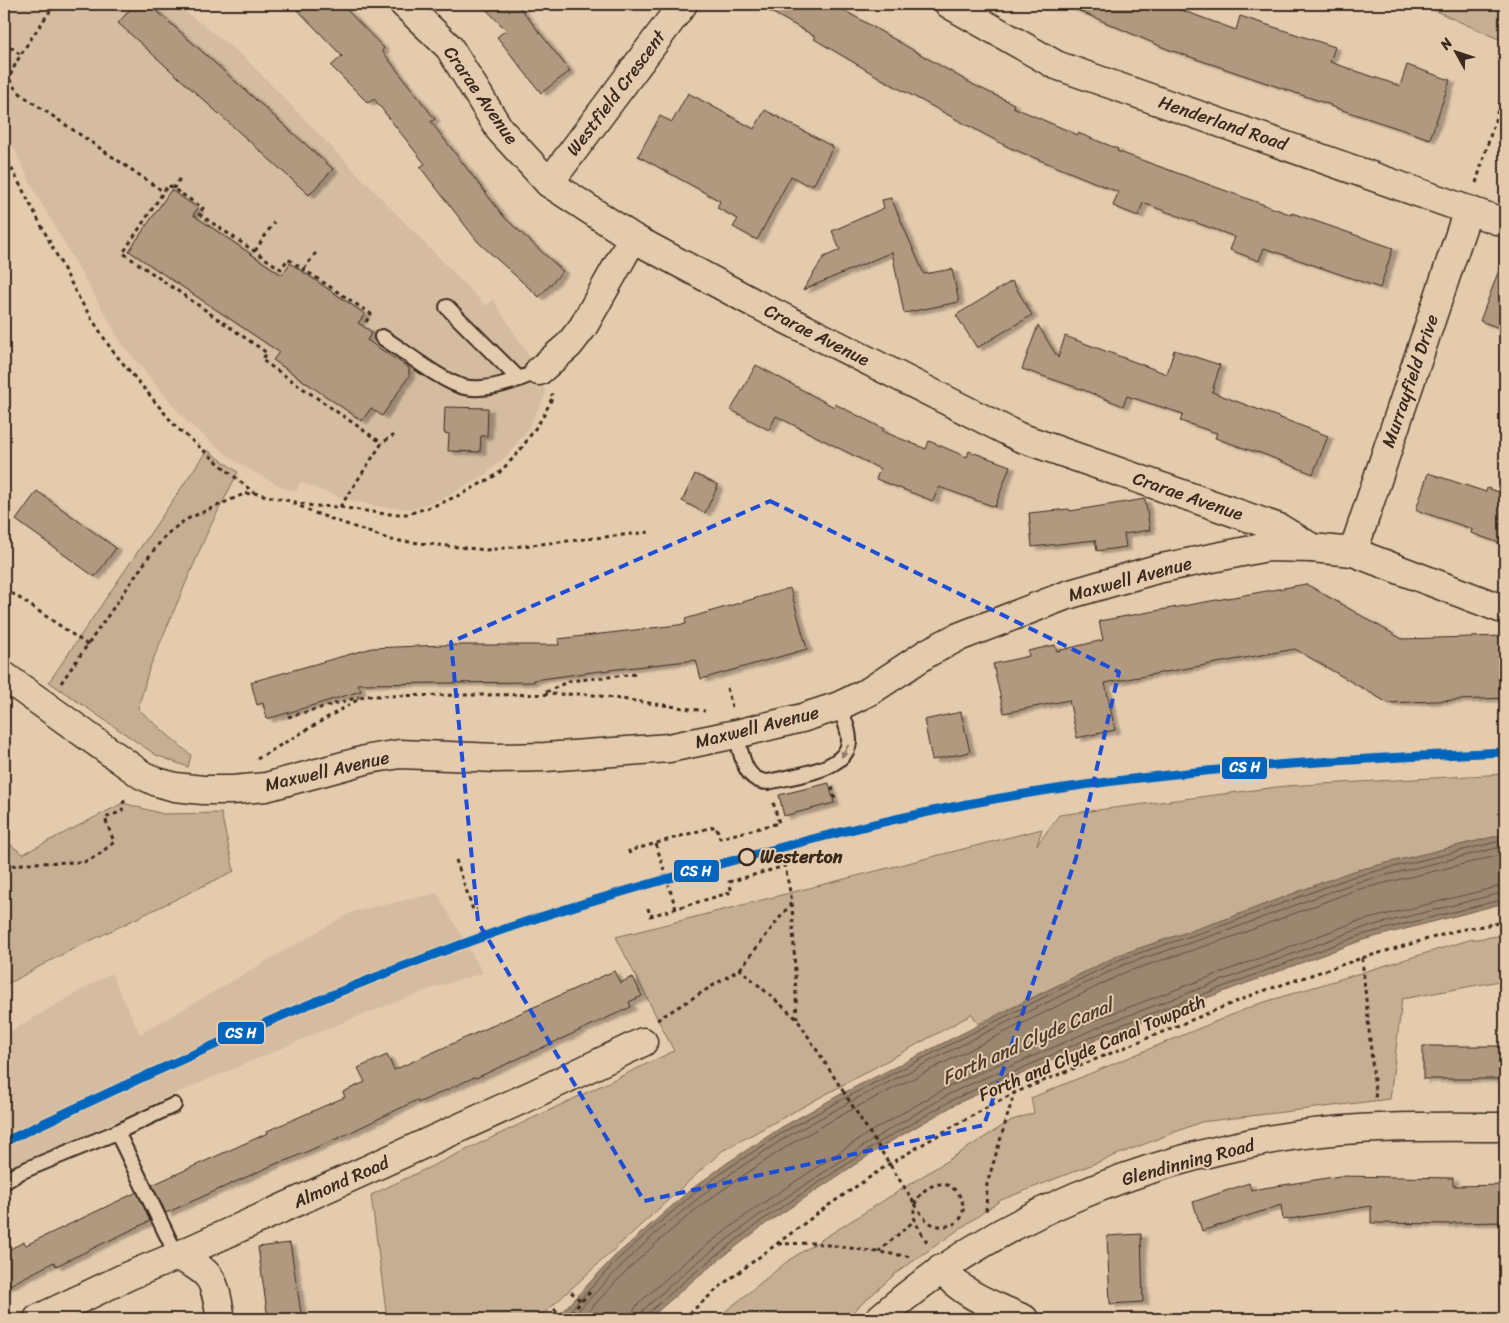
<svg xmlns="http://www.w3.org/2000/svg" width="1509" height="1323" font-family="Sriracha,sans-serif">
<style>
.built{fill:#d5bca0}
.green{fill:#c6ae93;stroke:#806c58}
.water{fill:#9b866f;stroke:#75614f}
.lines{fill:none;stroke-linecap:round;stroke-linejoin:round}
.shore{stroke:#614f3e;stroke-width:1}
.building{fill:#b19980;stroke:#3b2a1e;filter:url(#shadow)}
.lane-casing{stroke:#3b2a1e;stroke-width:18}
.street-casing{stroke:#3b2a1e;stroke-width:31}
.secondary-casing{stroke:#3b2a1e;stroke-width:31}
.path{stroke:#3b2a1e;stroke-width:3;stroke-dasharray:4 4;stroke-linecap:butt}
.lane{stroke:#e5cbad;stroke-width:14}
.street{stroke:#e5cbad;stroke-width:28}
.secondary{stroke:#e5cbad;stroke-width:28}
.path-bridge{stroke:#3b2a1e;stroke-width:3;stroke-dasharray:4 4;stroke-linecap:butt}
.rail-1-casing{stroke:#e5cbad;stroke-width:12}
.rail-1{stroke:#0065bd;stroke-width:9}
.oneway{fill:#907a66}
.marked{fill:none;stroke:#1d4ed8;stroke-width:4;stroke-dasharray:10 6;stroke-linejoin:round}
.stop-dot{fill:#e5cbad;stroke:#3b2a1e;stroke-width:2.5}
.labels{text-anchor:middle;stroke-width:4;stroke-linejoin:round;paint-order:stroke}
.street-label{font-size:18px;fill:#3b2a1e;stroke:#e5cbad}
.stop-label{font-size:18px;font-weight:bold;fill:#3b2a1e;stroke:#e5cbad;text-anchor:start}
.water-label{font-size:19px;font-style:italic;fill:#4e3c2e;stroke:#e5cbad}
.line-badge{stroke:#e5cbad;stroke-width:2}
.badge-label{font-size:14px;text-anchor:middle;font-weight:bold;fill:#fff}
</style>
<defs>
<filter id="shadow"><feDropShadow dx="5.5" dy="3" stdDeviation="1" flood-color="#0004"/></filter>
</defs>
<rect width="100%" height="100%" fill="#e5cbad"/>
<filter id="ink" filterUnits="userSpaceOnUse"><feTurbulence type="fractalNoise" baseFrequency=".02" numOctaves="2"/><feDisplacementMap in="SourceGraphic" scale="10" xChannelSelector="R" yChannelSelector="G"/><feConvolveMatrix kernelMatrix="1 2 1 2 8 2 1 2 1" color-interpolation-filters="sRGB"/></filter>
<g filter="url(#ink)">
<g class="built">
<polygon points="16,4 176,4 244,57 486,306 493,299 527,353 546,393 528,429 508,455 483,476 448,496 413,509 381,507 344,499 300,482 297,491 285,489 236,462 187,422 122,344 36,194 4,128 4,22"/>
<polygon points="437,893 483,973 430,989 334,1026 172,1095 4,1173 4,1035 111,973 140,1034 352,912"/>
</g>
<g class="green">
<polygon points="1420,4 1505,4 1505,42"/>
<polygon points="207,450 238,472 208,531 149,669 138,709 191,755 188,767 156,755 49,682"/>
<polygon points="1505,774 1505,834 1350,872 1229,918 1119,955 978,1024 971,1013 969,1016 722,1151 538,1319 387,1319 371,1195 674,1051 616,937 1042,829 1037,845 1059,815 1285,786"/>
<polygon points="123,803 163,814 221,813 234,871 57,957 4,986 4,840 23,854"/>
<polygon points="1505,935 1505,980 1402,999 1390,1099 1201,1122 1001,1200 895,1274 845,1319 716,1319 789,1260 1012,1120 1034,1113 1031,1098 1258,1004 1469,940"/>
</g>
<polygon class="water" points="1505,834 1505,903 1363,940 1107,1035 956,1104 883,1146 764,1225 697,1277 649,1319 555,1319 614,1257 689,1191 727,1163 782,1127 841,1094 1119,955 1229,918 1350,872"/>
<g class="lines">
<g class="shore">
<polyline points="562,1319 617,1260 652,1229 692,1195 730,1167 785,1131 843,1099 980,1029 1121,959 1230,923 1352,877 1505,840"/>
<polyline points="570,1319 622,1265 656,1233 696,1200 733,1172 788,1136 846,1104 983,1034 1123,965 1232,929 1354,883 1505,846"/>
<polyline points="581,1319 627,1270 661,1239 700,1206 738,1179 792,1143 849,1111 987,1041 1126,972 1235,936 1356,890 1505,854"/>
<polyline points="632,1319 634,1310 639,1303 685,1262 754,1209 873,1130 948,1087 1100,1018 1356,922 1505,885"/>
<polyline points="640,1319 641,1313 644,1309 690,1268 758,1216 877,1137 951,1093 1103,1025 1359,929 1505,892"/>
<polyline points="646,1319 648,1313 694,1273 761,1221 880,1142 954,1099 1105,1031 1361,935 1505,899"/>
</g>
</g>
<g class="building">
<polygon points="135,4 149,4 333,169 309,195 118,23"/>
<polygon points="292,4 341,4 384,48 382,51 435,119 431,122 505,218 563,271 539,297 478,242 420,167 425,164 374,99 368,103 331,66 342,56"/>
<polygon points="481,4 517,4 570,71 541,93 497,37 506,30"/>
<polygon points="757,4 833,4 974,85 1014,104 1013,107 1078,135 1078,133 1118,149 1117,151 1292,215 1292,213 1393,248 1380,288 1264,248 1259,261 1230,250 1235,237 1143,203 1138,216 1113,206 1118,192 1008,147 887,82 814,39 816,37"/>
<polygon points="1063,4 1165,4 1236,30 1240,16 1335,47 1330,62 1400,86 1407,65 1450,80 1430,139 1330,106 1331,105 1167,49"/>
<polygon points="688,93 754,129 765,110 833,147 814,184 805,184 791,176 757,240 733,227 738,219 717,208 720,201 638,156 660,116 672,122"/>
<polygon points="171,190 198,208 193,215 282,275 290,263 365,314 358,323 372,332 367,340 409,368 409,376 382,416 371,408 362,421 273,360 279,352 129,251"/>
<polygon points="891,198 924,274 952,269 959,302 904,313 892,252 803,290 824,257 840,250 832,231 884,208 882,200"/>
<polygon points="1503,259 1505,259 1505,330 1480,321"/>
<polygon points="1012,281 1032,315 977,348 956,315"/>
<polygon points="1038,325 1058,358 1065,336 1167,374 1174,350 1220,365 1212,392 1328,436 1313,474 1258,452 1258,453 1215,438 1217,433 1180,421 1183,414 1127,396 1123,406 1081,389 1022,369"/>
<polygon points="756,365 834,407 835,404 884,429 882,431 926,449 929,441 967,457 969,451 1010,466 995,507 939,487 933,501 876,479 880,469 776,416 769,430 731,410"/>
<polygon points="445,407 488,408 487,436 481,436 480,452 448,451 449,434 444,433"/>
<polygon points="1428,473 1486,492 1487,488 1505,494 1505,545 1471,533 1472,529 1416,510"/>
<polygon points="695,474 718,485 705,513 682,501"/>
<polygon points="37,491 116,548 95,577 16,520"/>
<polygon points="1145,499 1150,530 1124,534 1126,547 1097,551 1095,540 1032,547 1029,513 1069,509 1070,511"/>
<polygon points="1306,584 1402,639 1505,636 1505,698 1388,703 1295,649 1105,683 1115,730 1077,738 1069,700 1004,713 993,664 1029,656 1028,651 1055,645 1057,651 1103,640 1099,621"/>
<polygon points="790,588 807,649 701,679 696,660 592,672 534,680 534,682 358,684 361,691 267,719 263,703 257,705 251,682 372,648 444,645 559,645 558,639 686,624 685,619"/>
<polygon points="961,712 970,752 932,760 924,720"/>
<polygon points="829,783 834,803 784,816 779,795"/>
<polygon points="614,971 620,983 633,977 642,996 629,1002 631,1007 476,1078 475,1077 418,1103 417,1100 345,1135 281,1163 280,1162 166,1213 152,1185 268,1133 267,1131 345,1097 343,1092 365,1082 358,1068 387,1055 394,1070"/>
<rect x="1423" y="1046" width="82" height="33"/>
<polygon points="1340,1176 1453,1178 1453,1186 1505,1185 1505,1222 1452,1223 1452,1224 1371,1223 1371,1206 1283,1220 1281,1205 1202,1231 1193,1202 1249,1183 1251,1190"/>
<polygon points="137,1192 150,1221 56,1266 54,1262 4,1288 4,1252 24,1242 26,1245"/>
<polygon points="1141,1234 1143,1302 1110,1304 1107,1236"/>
<polygon points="290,1243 302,1319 268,1319 258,1247"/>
</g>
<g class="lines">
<defs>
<g id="lane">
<polyline points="447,307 519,379"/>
<path d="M382,337C403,350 442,382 464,387C489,392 517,380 539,371"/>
<path d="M736,734C742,754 743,781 768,782C791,776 849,771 849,740C849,728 843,717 839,706"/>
<polyline points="117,1132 177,1256"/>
<polyline points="4,1182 20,1172 117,1132 174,1105"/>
</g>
<g id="street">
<polyline points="404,4 449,47 500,130 549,183 633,238 754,303 1019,437 1279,528 1312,548"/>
<polyline points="949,4 1056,65 1505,223"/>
<polyline points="549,183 683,4"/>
<polyline points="539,371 569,345 583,327 633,238"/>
<polyline points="1353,552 1468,210"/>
<path d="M177,1256C215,1273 214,1281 221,1319"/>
<polyline points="38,1319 128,1276 177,1256 534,1094 643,1042"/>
</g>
<g id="secondary">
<polyline points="4,676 142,775 157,782 175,787 203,790 232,790 266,787 369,759 400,754 497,758 545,757 669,748 736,734 802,718 839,706 870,691 929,652 956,638 1067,595 1157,569 1267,547 1312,548 1353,552 1505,610"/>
<path d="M941,1269C964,1296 993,1305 1024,1319"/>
<path d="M879,1319C995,1216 1146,1158 1298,1135C1366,1125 1436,1127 1505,1127"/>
</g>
</defs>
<use href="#lane" class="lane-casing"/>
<use href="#street" class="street-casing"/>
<use href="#secondary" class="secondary-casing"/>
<g class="path">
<path d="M55,4C46,17 10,66 10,79C11,85 17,90 22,95L164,192"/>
<polyline points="4,42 21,55"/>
<polyline points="4,154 80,300 111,349 177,428 254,493"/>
<polyline points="1476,183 1505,87"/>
<polyline points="173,189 181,177"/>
<polyline points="255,251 274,222"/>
<polyline points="304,269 317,251"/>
<polyline points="366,322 371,314 288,259 281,269 199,214 203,208 168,185 123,253 267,353 262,360 382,443"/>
<polyline points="293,503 315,513 391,540 486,550 650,532"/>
<polyline points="340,507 382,443 394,435"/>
<polyline points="4,590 15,595 88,645"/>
<polyline points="61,683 150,555 166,535 185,520 244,494 254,493 313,506 340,507 385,514 408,514 439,504 464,493 498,474 519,452 543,417 553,396 551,394"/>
<polyline points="727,688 732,707"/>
<polyline points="546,692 569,681 637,674"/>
<polyline points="288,717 359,697"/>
<polyline points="257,759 364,696 586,694 705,711"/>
<polyline points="832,787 836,803"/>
<polyline points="656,844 676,909"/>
<polyline points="630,854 629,851 716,826 720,838 779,823 773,802"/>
<polyline points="456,860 473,910 477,909"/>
<polyline points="4,867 29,863 84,862 97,856 114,842 105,818 122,811 123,803 127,797"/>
<polyline points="648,908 650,916 732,892 729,882 785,866 792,902 797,1019"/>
<polyline points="1362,958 1376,1102"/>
<polyline points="740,969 792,902"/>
<polyline points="657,1020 740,969 797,1019 843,1091"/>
<path d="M915,1204C923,1217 929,1228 946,1226C950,1226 957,1223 960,1219C969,1206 958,1186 943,1184C927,1183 913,1199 914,1213C914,1224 923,1235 928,1244"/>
<polyline points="986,1211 987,1184 1014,1094"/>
<polyline points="778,1244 814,1243 913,1257"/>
<polyline points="878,1252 915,1220"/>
<polyline points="571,1292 582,1302"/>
<polyline points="554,1309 565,1319"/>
<polyline points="566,1319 591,1291"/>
<polyline points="683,1319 723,1284 829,1205 886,1166 957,1124 1014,1093 1257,993 1362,958 1459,930 1505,922"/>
</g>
<use href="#lane" class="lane"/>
<use href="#street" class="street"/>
<use href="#secondary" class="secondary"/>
<polyline class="path-bridge" points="843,1091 915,1204"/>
<defs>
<path id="rail-1" d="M4,1142C174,1061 347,983 525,922C585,902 645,885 706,868C794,843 883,820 973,803C1148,770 1327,760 1505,752"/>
</defs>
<use href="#rail-1" class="rail-1-casing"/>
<use href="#rail-1" class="rail-1"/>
</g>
<defs><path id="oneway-solid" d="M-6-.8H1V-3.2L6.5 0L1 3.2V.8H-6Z" transform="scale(1.25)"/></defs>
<use class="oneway" href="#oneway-solid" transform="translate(845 751) rotate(119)"/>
</g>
<path class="marked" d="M770,501L1119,672L1076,858L984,1125L644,1201L478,922L451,642Z"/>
<circle class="stop-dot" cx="747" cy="857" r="8"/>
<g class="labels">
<g class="street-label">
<text transform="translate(616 93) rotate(-53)" y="6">Westfield Crescent</text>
<text transform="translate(481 95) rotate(55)" y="6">Crarae Avenue</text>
<text transform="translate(1223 123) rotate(19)" y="6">Henderland Road</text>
<text transform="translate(817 335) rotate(27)" y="6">Crarae Avenue</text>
<text transform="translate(1410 381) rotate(-71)" y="6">Murrayfield Drive</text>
<text transform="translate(1188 496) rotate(19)" y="6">Crarae Avenue</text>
<text transform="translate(1130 579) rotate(-15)" y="6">Maxwell Avenue</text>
<text transform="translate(757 727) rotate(-14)" y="6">Maxwell Avenue</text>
<text transform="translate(327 771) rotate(-13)" y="6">Maxwell Avenue</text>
<text transform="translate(1092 1048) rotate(-23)" y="6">Forth and Clyde Canal Towpath</text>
<text transform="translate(1188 1162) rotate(-15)" y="6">Glendinning Road</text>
<text transform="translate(341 1182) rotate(-24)" y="6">Almond Road</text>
</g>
<g class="stop-label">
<text x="760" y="863">Westerton</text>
</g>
<g class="water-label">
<text transform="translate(1027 1041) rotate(-24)" y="7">Forth and Clyde Canal</text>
</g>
</g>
<g class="line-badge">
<rect x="1221" y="756" width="47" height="24" rx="5" fill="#0065bd"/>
<rect x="673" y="859" width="47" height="24" rx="5" fill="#0065bd"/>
<rect x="217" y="1021" width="48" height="24" rx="5" fill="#0065bd"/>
</g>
<g class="badge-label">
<text x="1245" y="772">CS H</text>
<text x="696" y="876">CS H</text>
<text x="241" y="1038">CS H</text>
</g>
<rect width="1509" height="1323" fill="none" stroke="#e5cbad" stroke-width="20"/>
<rect x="10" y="10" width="1489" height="1303" fill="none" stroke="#3b2a1e" stroke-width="2" filter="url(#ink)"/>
<g transform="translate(1456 52) rotate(310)" stroke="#e5cbad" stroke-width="4" paint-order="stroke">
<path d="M0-4L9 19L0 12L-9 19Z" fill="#3b2a1e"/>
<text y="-8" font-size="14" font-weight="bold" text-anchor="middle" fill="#3b2a1e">N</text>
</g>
</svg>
